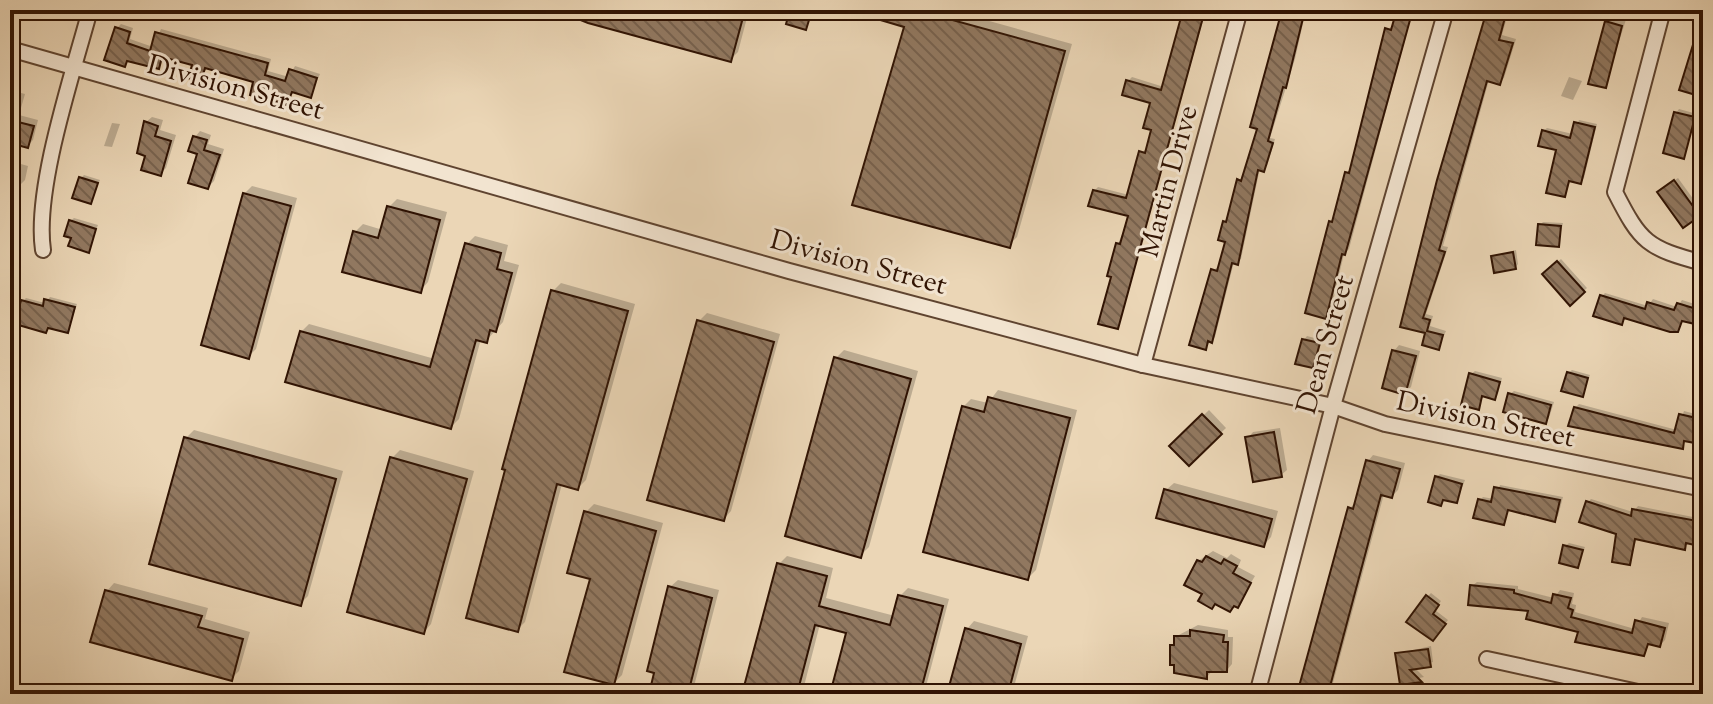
<svg xmlns="http://www.w3.org/2000/svg" width="1713" height="704" font-family="'Sorts Mill Goudy',serif">
<style>
.shadow{fill:#0003}
.building{fill:url(#building-back-hatch);stroke:#301303;stroke-width:2}
.lines{fill:none;stroke-linecap:round;stroke-linejoin:round}
.minor-casing{stroke:#5f4430;stroke-width:18}
.minor{stroke:#f2e4d0;stroke-width:14}
.labels{text-anchor:middle;stroke-width:6;stroke-linejoin:round;paint-order:stroke}
.street-label{font-size:28px;fill:#301303;stroke:#f2e4d0}
</style>
<defs>
<pattern id="building-back-hatch" width="6" height="6" patternUnits="userSpaceOnUse" patternTransform="scale(2)"><rect width="6" height="6" fill="#917860"/><path d="M-1 5l2 2M0 0l6 6M5-1l2 2" fill="none" stroke="#77614d"/></pattern>
</defs>
<rect width="100%" height="100%" fill="#ebd6b6"/>
<filter id="stains"><feTurbulence type="fractalNoise" baseFrequency=".0025" numOctaves="4"/><feColorMatrix values="0 0 0 0 .2 0 0 0 0 .09 0 0 0 0 .02 0 0 0 .5 -.17"/></filter>
<radialGradient id="worn" r=".72"><stop offset=".6" stop-color="#630" stop-opacity="0"/><stop offset="1" stop-color="#630" stop-opacity=".3"/></radialGradient>
<g class="shadow">
<polygon points="549,10 749,10 738,52 730,60"/>
<polygon points="792,10 816,10 805,27"/>
<polygon points="853,10 950,10 1072,44 1017,237 1009,245 907,25"/>
<polygon points="1185,10 1206,10 1117,327 1114,276 1118,244 1130,215 1094,191 1098,187 1129,195 1141,152 1148,149 1153,129 1152,102 1128,81 1132,77 1164,87"/>
<polygon points="1284,10 1306,10 1295,59 1270,138 1275,139 1267,166 1260,168 1241,259 1234,262 1215,337 1205,348 1212,270 1220,267 1227,241 1225,222 1260,127"/>
<polygon points="1398,10 1413,10 1349,249 1344,254 1330,313 1326,317 1331,222 1352,168 1387,29 1394,26"/>
<polygon points="1489,10 1509,10 1502,35 1516,39 1504,78 1500,82 1489,80 1443,246 1448,247 1426,314 1433,316 1430,326 1446,331 1438,348 1428,332 1403,325"/>
<polygon points="1610,10 1629,10 1605,86 1590,83"/>
<polygon points="1703,14 1703,85 1698,94 1681,89"/>
<polygon points="121,24 133,28 130,39 153,47 161,29 271,59 268,71 289,77 295,66 320,74 310,96 294,90 287,103 256,81 207,67 201,80 195,63 164,55 158,67 129,60 124,65 117,28"/>
<polygon points="1569,77 1582,81 1573,100 1561,96"/>
<polygon points="10,90 25,94 19,115 38,120 33,140 27,146 10,141"/>
<polygon points="1679,109 1697,114 1684,156 1676,113"/>
<polygon points="152,117 163,120 160,130 176,135 166,168 160,174 148,154 146,122"/>
<polygon points="1579,120 1597,124 1584,178 1580,182 1571,179 1565,195 1558,149 1543,131 1547,128 1573,134"/>
<polygon points="112,123 120,124 112,147 104,146"/>
<polygon points="200,131 211,135 208,144 224,149 214,181 208,187 195,137"/>
<polygon points="10,161 28,166 25,180 19,186 13,184 10,196"/>
<polygon points="84,175 100,180 90,202 81,178"/>
<polygon points="1678,178 1702,211 1698,214 1663,188"/>
<polygon points="252,186 297,198 256,349 248,357 244,194"/>
<polygon points="397,199 447,212 428,282 421,290 355,232 363,224 383,230 389,207"/>
<polygon points="10,201 18,203 10,221"/>
<polygon points="74,218 98,225 88,250 73,237 70,221"/>
<polygon points="1543,222 1563,223 1558,244 1540,225"/>
<polygon points="475,236 508,245 504,261 519,265 503,322 486,341 481,339 459,419 451,427 301,332 309,324 435,359 467,244"/>
<polygon points="1516,250 1518,264 1515,268 1493,257"/>
<polygon points="1561,259 1587,288 1570,303 1544,274"/>
<polygon points="561,283 635,304 586,480 578,488 562,484 525,622 517,630 553,291"/>
<polygon points="1605,293 1648,306 1653,299 1677,307 1682,300 1701,306 1703,303 1703,324 1684,319 1678,330 1626,316 1621,323 1602,296"/>
<polygon points="50,297 77,304 68,331 50,326 46,330 23,301 26,298 45,303"/>
<polygon points="707,313 780,334 731,511 724,519 699,321"/>
<polygon points="1307,336 1322,340 1313,366 1304,340"/>
<polygon points="1399,345 1420,351 1411,387 1405,392 1394,351"/>
<polygon points="844,350 918,371 869,547 861,555 836,358"/>
<polygon points="1572,370 1590,375 1582,394 1568,373"/>
<polygon points="1475,371 1502,378 1498,394 1494,397 1484,395 1478,407 1471,374"/>
<polygon points="998,390 1077,410 1036,570 1028,578 963,407 971,399 988,403"/>
<polygon points="1514,391 1554,402 1549,418 1546,422 1510,394"/>
<polygon points="1579,404 1677,430 1684,411 1703,416 1703,445 1686,439 1682,446 1575,408"/>
<polygon points="1209,410 1226,428 1189,463 1172,446"/>
<polygon points="1280,428 1287,470 1281,475 1248,438 1253,432"/>
<polygon points="194,430 343,471 308,596 300,604 186,438"/>
<polygon points="400,450 474,471 431,624 424,632 392,458"/>
<polygon points="1373,455 1405,463 1398,490 1392,496 1384,494 1330,694 1299,694 1350,508 1355,503 1368,461"/>
<polygon points="1440,474 1465,480 1457,501 1444,500 1441,503 1436,477"/>
<polygon points="1174,483 1278,511 1271,537 1264,545 1166,490"/>
<polygon points="1500,485 1563,497 1558,516 1554,519 1509,508 1503,523 1480,500 1483,497 1494,499"/>
<polygon points="1591,499 1633,512 1638,506 1703,519 1703,545 1688,541 1684,548 1637,537 1630,563 1619,533 1588,502"/>
<polygon points="594,504 663,523 622,675 614,683 586,512"/>
<polygon points="1569,543 1585,547 1577,566 1565,546"/>
<polygon points="1213,551 1227,558 1231,554 1241,560 1238,567 1255,576 1237,606 1204,593 1198,561"/>
<polygon points="787,556 833,568 826,598 895,616 900,596 908,588 949,599 924,694 832,694 848,632 820,624 802,694 745,694 779,564"/>
<polygon points="678,580 719,590 692,694 651,694 670,587"/>
<polygon points="1477,582 1518,586 1518,589 1554,598 1560,590 1574,593 1572,604 1576,605 1575,612 1635,629 1642,617 1669,623 1665,640 1660,645 1650,642 1644,654 1472,586"/>
<polygon points="114,583 208,608 205,619 250,632 239,671 231,679 107,591"/>
<polygon points="1431,593 1441,601 1435,610 1448,620 1436,635 1428,596"/>
<polygon points="974,621 1028,636 1012,694 949,694 967,629"/>
<polygon points="1198,625 1228,630 1228,637 1233,637 1232,664 1227,670 1212,671 1207,677 1175,637"/>
<polygon points="1431,646 1433,662 1414,667 1424,677 1401,682 1397,654"/>
<polygon points="1436,688 1442,694 1430,694"/>
</g>
<g class="building">
<polygon points="556,10 745,10 731,62 588,23"/>
<polygon points="790,10 812,10 806,30 786,24"/>
<polygon points="858,10 916,10 1065,51 1010,248 852,205 904,27 857,13"/>
<polygon points="1183,10 1205,10 1118,329 1098,324 1111,277 1107,276 1116,243 1120,244 1128,216 1088,206 1093,190 1126,198 1139,151 1145,153 1151,130 1143,128 1150,103 1122,95 1126,80 1161,90"/>
<polygon points="1282,10 1305,10 1286,88 1283,87 1268,141 1273,143 1264,172 1258,170 1238,265 1232,263 1212,343 1208,341 1206,350 1189,345 1211,269 1217,271 1225,242 1218,240 1223,221 1226,222 1237,179 1241,181 1257,129 1250,127"/>
<polygon points="1487,10 1507,10 1499,40 1513,43 1500,85 1487,81 1439,250 1445,252 1423,318 1430,320 1427,331 1443,335 1439,350 1422,345 1425,333 1400,327 1437,180"/>
<polygon points="1395,16 1410,20 1345,255 1342,254 1326,319 1305,313 1329,221 1332,222 1345,172 1349,173 1385,28 1391,30"/>
<polygon points="1605,21 1622,26 1606,88 1588,84"/>
<polygon points="1700,22 1703,82 1699,96 1679,90"/>
<polygon points="115,27 130,32 127,43 150,51 155,32 268,63 265,75 285,81 289,69 317,78 311,98 292,92 287,105 250,95 253,82 205,68 201,82 188,78 192,65 162,57 159,69 127,61 125,67 104,60"/>
<polygon points="1674,112 1695,117 1684,159 1663,153"/>
<polygon points="10,120 34,126 28,148 10,143"/>
<polygon points="144,121 158,126 155,136 171,141 161,176 141,170 145,156 137,153"/>
<polygon points="1574,122 1595,127 1581,184 1569,181 1565,197 1546,193 1556,150 1538,146 1542,130 1570,138"/>
<polygon points="193,136 207,140 204,150 220,155 208,189 188,183 197,154 188,151"/>
<polygon points="79,177 98,183 91,204 72,198"/>
<polygon points="1674,180 1700,216 1683,228 1657,192"/>
<polygon points="243,193 291,206 249,359 201,345"/>
<polygon points="387,206 440,220 421,293 342,272 353,231 378,238"/>
<polygon points="69,220 96,229 89,253 68,246 71,238 64,236"/>
<polygon points="1538,224 1561,226 1559,247 1536,245"/>
<polygon points="465,243 501,253 497,269 512,273 496,332 490,330 487,343 476,340 451,429 285,382 300,331 430,367"/>
<polygon points="1513,252 1516,269 1494,273 1491,256"/>
<polygon points="1557,261 1585,292 1570,306 1542,274"/>
<polygon points="551,290 628,311 578,490 557,484 518,632 466,618 505,470 502,469"/>
<polygon points="1600,295 1645,309 1647,302 1674,310 1677,303 1703,311 1703,326 1682,321 1678,332 1670,332 1624,318 1622,325 1593,316"/>
<polygon points="44,299 75,307 68,333 48,328 46,333 15,324 21,300 43,306"/>
<polygon points="697,320 774,342 724,521 647,500"/>
<polygon points="1302,339 1320,343 1313,368 1295,364"/>
<polygon points="1392,350 1416,356 1405,395 1382,388"/>
<polygon points="834,357 911,379 861,558 785,536"/>
<polygon points="1567,372 1588,378 1583,397 1561,391"/>
<polygon points="1469,373 1500,382 1495,400 1482,396 1479,410 1461,405"/>
<polygon points="1508,393 1551,405 1546,424 1503,412"/>
<polygon points="988,397 1070,418 1028,580 923,552 962,406 984,412"/>
<polygon points="1574,407 1674,433 1679,414 1701,419 1695,443 1684,441 1683,449 1568,426"/>
<polygon points="1202,414 1222,434 1189,466 1169,446"/>
<polygon points="1274,432 1282,477 1253,482 1245,437"/>
<polygon points="184,437 336,479 301,606 149,564"/>
<polygon points="390,457 467,479 424,634 347,612"/>
<polygon points="1366,460 1400,469 1392,498 1381,495 1328,694 1297,694 1348,507 1353,509"/>
<polygon points="1435,476 1462,484 1457,503 1443,500 1441,506 1428,502"/>
<polygon points="1494,487 1560,500 1555,522 1508,510 1504,525 1473,518 1478,499 1491,502"/>
<polygon points="1164,489 1272,519 1264,547 1156,518"/>
<polygon points="1586,501 1631,516 1632,509 1703,522 1703,547 1686,543 1685,550 1635,539 1630,565 1612,562 1616,534 1579,522"/>
<polygon points="584,511 656,531 614,685 564,672 590,579 567,573"/>
<polygon points="1563,545 1583,550 1578,568 1559,563"/>
<polygon points="1206,556 1221,564 1224,559 1237,566 1233,573 1251,583 1238,608 1234,606 1230,612 1215,604 1212,609 1198,601 1202,594 1184,585 1197,560 1202,562"/>
<polygon points="777,563 827,576 819,606 890,625 898,595 943,606 920,694 830,694 846,633 815,625 797,694 742,694"/>
<polygon points="1470,585 1514,590 1514,593 1551,603 1553,594 1571,598 1568,608 1573,610 1571,617 1632,633 1635,620 1665,628 1660,647 1648,644 1644,656 1575,642 1578,632 1526,619 1528,611 1468,605"/>
<polygon points="668,586 712,598 688,694 649,694 654,673 647,671"/>
<polygon points="105,590 202,616 198,627 243,639 232,681 90,642"/>
<polygon points="1426,595 1439,605 1433,614 1446,624 1433,641 1406,622"/>
<polygon points="965,628 1021,644 1008,694 947,694"/>
<polygon points="1190,630 1224,635 1223,642 1228,642 1227,672 1207,672 1207,679 1174,673 1174,665 1170,665 1170,645 1174,645 1174,636 1190,636"/>
<polygon points="1428,649 1431,667 1410,670 1422,682 1400,685 1395,653"/>
</g>
<g class="lines">
<defs>
<g id="minor">
<path d="M1663,10L1615,192C1641,243 1647,248 1703,263"/>
<polyline points="10,49 789,271 1143,365 1333,406 1385,424 1703,489"/>
<path d="M43,250C34,189 73,73 90,10"/>
<polyline points="1143,365 1240,10"/>
<polyline points="1487,659 1647,694"/>
<polyline points="1257,694 1333,406 1446,10"/>
</g>
</defs>
<use href="#minor" class="minor-casing"/>
<use href="#minor" class="minor"/>
</g>
<g class="labels">
<g class="street-label">
<text transform="translate(236 86) rotate(15)" y="10">Division Street</text>
<text transform="translate(1167 181) rotate(-75)" y="10">Martin Drive</text>
<text transform="translate(859 261) rotate(15)" y="10">Division Street</text>
<text transform="translate(1324 344) rotate(-74)" y="10">Dean Street</text>
<text transform="translate(1486 418) rotate(12)" y="10">Division Street</text>
</g>
</g>
<rect width="1713" height="704" fill="none" stroke="#ebd6b6" stroke-width="40"/>
<rect x="12" y="12" width="1689" height="680" fill="none" stroke="#301303" stroke-width="4"/>
<rect x="20" y="20" width="1673" height="664" fill="none" stroke="#301303" stroke-width="2"/>
<rect width="100%" height="100%" filter="url(#stains)"/>
<rect width="100%" height="100%" fill="url(#worn)"/>
</svg>
